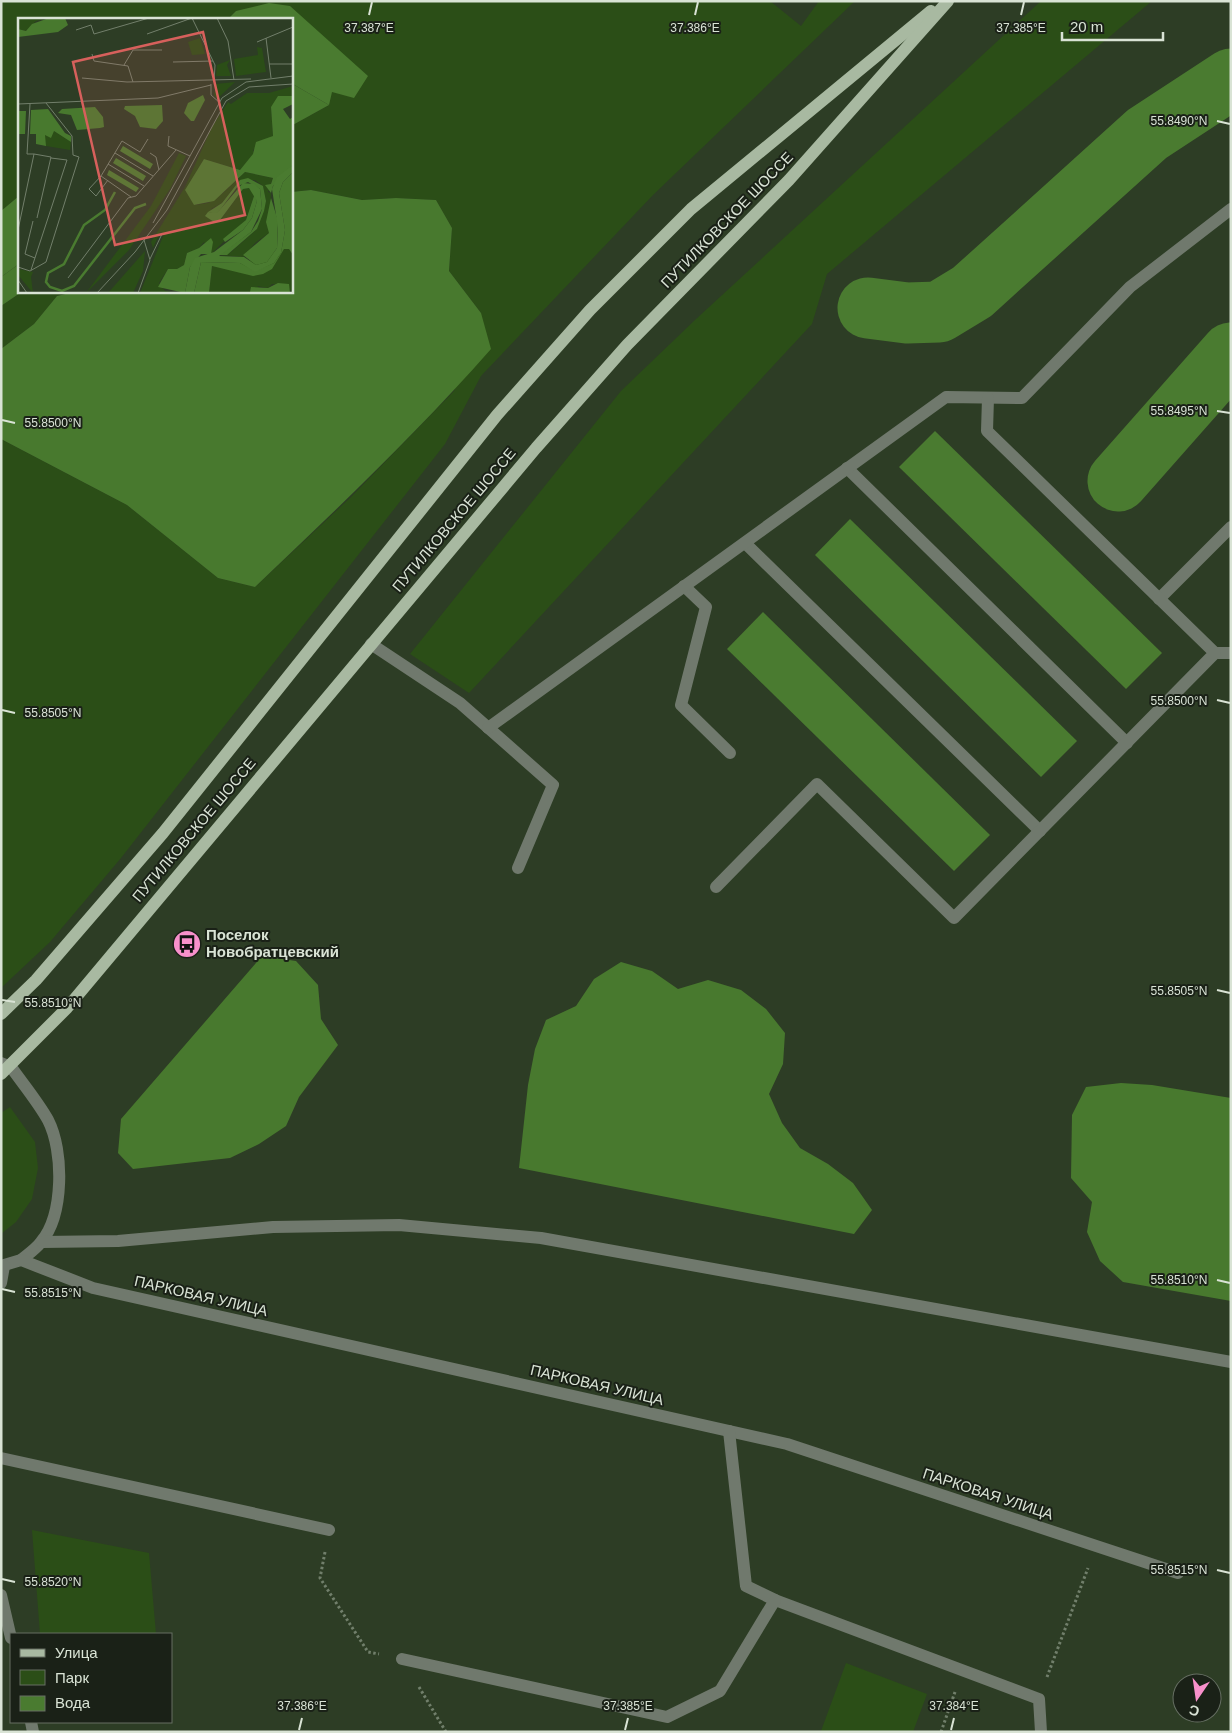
<svg xmlns="http://www.w3.org/2000/svg" width="1232" height="1733" font-family="Arial,sans-serif">
<style>
.green{fill:#2b4e17}
.forest{fill:#48792e}
.water{fill:#4a7b30}
.lines{fill:none;stroke-linecap:round;stroke-linejoin:round}
.river{stroke:#4a7b30;stroke-width:61}
.path{stroke:#717f6b;stroke-width:3;stroke-dasharray:2.5 2.5;stroke-linecap:butt}
.minor{stroke:#70796d;stroke-width:12}
.major{stroke:#a8b9a1;stroke-width:12}
.ticks{fill:none;stroke:#d9e3d5;stroke-width:2}
.labels{text-anchor:middle;stroke-width:4;stroke-linejoin:round;paint-order:stroke}
.street-label{font-size:15px;fill:#d9e3d5;stroke:#1a2117}
.poi-label{font-size:15px;font-weight:bold;fill:#d9e3d5;stroke:#1a2117;text-anchor:start}
.inset-river{fill:none;stroke:#4a7b30;stroke-width:2.5}
.inset-road{fill:none;stroke:#727f6b;stroke-width:1}
.view{fill:#d7605c;fill-opacity:0.15;stroke:#d7605c;stroke-width:2.5}
.inset-edge{fill:none;stroke:#d9e3d5;stroke-width:2.5}
.ticks-label{font-size:12px;text-anchor:middle;fill:#d9e3d5;stroke:#1a2117;stroke-width:4;stroke-linejoin:round;paint-order:stroke}
</style>
<rect width="100%" height="100%" fill="#2d3d25"/>
<g class="green">
<polygon points="1,1 770,1 801,26 819,1 855,1 653,195 481,376 445,444 121,858 50,942 1,988 1,439 127,505 218,578 255,587 351,497 454,391 481,313 449,271 452,228 436,200 396,198 362,200 311,190 291,192 291,126 329,105 290,6 236,11 228,19 19,19 19,196 1,211"/>
<polygon points="1041,1 1152,1 827,274 812,324 469,693 410,654 621,391 695,320"/>
<polygon points="23,291 78,291 57,296 34,324 1,349 1,306"/>
<polygon points="10,1107 35,1142 38,1168 32,1199 16,1222 1,1234 1,1113"/>
<polygon points="32,1530 149,1553 156,1634 40,1634"/>
<polygon points="846,1663 927,1694 913,1732 821,1731"/>
</g>
<g class="forest">
<polygon points="291,83 329,105 291,126"/>
<path d="M311,190L362,200L396,198L436,200L452,228L449,271L481,313L491,349C417,433 336,510 255,587L218,578L127,505L1,439V349L34,324L57,296L78,291H291V192Z"/>
<polygon points="19,264 19,291 23,291 1,306 1,277"/>
<polygon points="262,956 296,961 318,985 321,1019 338,1045 299,1097 286,1126 259,1144 230,1158 133,1169 118,1153 121,1119"/>
<polygon points="621,962 652,971 678,989 708,980 741,990 766,1009 785,1033 783,1064 769,1094 782,1123 800,1148 828,1164 853,1183 872,1210 854,1234 519,1168 528,1085 535,1049 546,1020 576,1006 594,979"/>
<polygon points="1121,1083 1152,1085 1231,1098 1231,1301 1123,1282 1100,1261 1087,1232 1092,1202 1071,1178 1072,1115 1086,1087"/>
</g>
<g class="water">
<polygon points="269,3 290,6 368,76 354,98 332,92 329,105 291,83 291,19 228,19 236,11"/>
<polygon points="19,196 19,264 1,277 1,211"/>
<polygon points="935,431 1162,653 1126,689 899,467"/>
<polygon points="850,519 1077,741 1041,777 815,555"/>
<polygon points="763,612 990,835 954,871 727,649"/>
</g>
<g class="lines">
<g class="river">
<polyline points="868,308 907,313 939,312 972,292 1147,134 1231,79"/>
<polyline points="1118,481 1231,353"/>
</g>
<g class="path">
<polyline points="325,1552 320,1578 368,1652 379,1654"/>
<polyline points="1047,1677 1088,1568"/>
<polyline points="419,1687 446,1732"/>
<polyline points="941,1732 955,1692"/>
</g>
<g class="minor">
<polyline points="847,468 1127,743"/>
<polyline points="745,543 1040,831"/>
<polyline points="684,586 706,607 681,705 730,753"/>
<polyline points="1159,599 1231,527"/>
<polyline points="371,644 460,703 553,785 518,868"/>
<polyline points="1215,653 1231,653"/>
<polyline points="488,728 946,397 1022,398 1130,287 1231,209"/>
<polyline points="716,887 817,784 954,918 1215,653 987,431 988,398"/>
<path d="M1,1063L11,1067C23,1084 38,1102 48,1120C64,1151 64,1215 41,1242C36,1249 28,1254 21,1260"/>
<polyline points="42,1242 118,1241 273,1227 399,1225 541,1238 1231,1362"/>
<polyline points="1,1266 21,1260 93,1288 787,1444 1178,1573"/>
<polyline points="1,1283 4,1266"/>
<polyline points="729,1431 746,1586 775,1600 1039,1699 1041,1732"/>
<polyline points="1,1458 329,1530"/>
<polyline points="1,1595 11,1638"/>
<polyline points="402,1659 667,1717 720,1691 775,1600"/>
<polyline points="31,1722 33,1732"/>
</g>
<g class="major">
<polyline points="1,1014 36,980 163,833 497,415 590,310 691,209 931,11"/>
<polyline points="1,1074 67,1008 536,448 627,345 789,180 948,1"/>
</g>
</g>
<path class="ticks" d="M369,15L372,2M695,15L698,2M1021,15L1024,2M1217,121L1230,124M1217,411L1230,413M2,420L15,423M1217,700L1230,703M2,710L15,713M1217,990L1230,993M2,1000L15,1002M1217,1280L1230,1283M2,1289L15,1292M1217,1570L1230,1573M2,1579L15,1582M299,1730L302,1718M625,1730L628,1718M951,1730L954,1718"/>
<defs>
<symbol id="bus-disc" viewBox="-11 -11 22 22"><circle r="9.5" fill="#f890cb" stroke="#1a2117"/><path d="M-5-6H5V4H4V6H2V4H-2V6H-4V4H-5ZM-3.5-4V0h7V-4ZM-3.5 1.2v1.5H-2V1.2ZM2 1.2v1.5H3.5V1.2Z" fill="#111"/></symbol>
</defs>
<g fill-rule="evenodd">
<use href="#bus-disc" x="171" y="928" width="32" height="32"/>
</g>
<g class="labels">
<g class="street-label">
<text transform="translate(727 220) rotate(-46)" y="5">ПУТИЛКОВСКОЕ ШОССЕ</text>
<text transform="translate(454 520) rotate(-50)" y="5">ПУТИЛКОВСКОЕ ШОССЕ</text>
<text transform="translate(194 830) rotate(-50)" y="5">ПУТИЛКОВСКОЕ ШОССЕ</text>
<text transform="translate(201 1296) rotate(13)" y="5">ПАРКОВАЯ УЛИЦА</text>
<text transform="translate(597 1385) rotate(13)" y="5">ПАРКОВАЯ УЛИЦА</text>
<text transform="translate(988 1494) rotate(18)" y="5">ПАРКОВАЯ УЛИЦА</text>
</g>
<g class="poi-label">
<text x="206" y="940">Поселок<tspan x="206" dy="17">Новобратцевский</tspan></text>
</g>
</g>
<g transform="translate(18 18)">
<rect width="275" height="275" fill="#2d3d25"/>
<path d="M0,0H31L18,3L8,13L0,11ZM182,20L187,36L174,37L170,24ZM239,29L244,30L248,54L218,58L216,41L240,37ZM212,42L209,47L213,58H198L199,47ZM217,64L199,81L196,77L198,66ZM275,68V78L264,79L253,89L255,118L235,132L236,136L222,152L186,141L167,172L177,187L190,185L205,175L227,154L255,160L250,174L253,175L251,215L237,225L226,239L201,237L213,234L239,211L248,183L245,168L237,162H222L204,185L193,191L202,202L225,171L231,170L237,175L228,202L193,236L186,224L181,230L169,235L166,247L159,251H150L141,265L147,273L158,275H122L146,216L142,214L135,230L133,224L167,169L194,109L210,84L213,86L229,75H251ZM36,113L53,124L52,132L28,128L25,122L27,116ZM161,135L168,138L152,171L111,232L68,275L133,188ZM266,231H271L275,237V275L266,267L254,266L250,270L239,268L248,275H191L194,248L211,250ZM127,233L125,253L115,275H90ZM0,251L15,254L13,259L15,275L0,257Z" fill="#2b4e17"/>
<path d="M31,0H47L50,7L40,14L0,19V11L8,13L14,6ZM185,77L187,82L176,103H173L166,95L170,85ZM260,78H275V86L265,91L272,101L275,99V147L255,168L253,175L247,167L253,166L255,160L227,154L196,183L176,187L167,172L186,141L222,152L235,136L238,124L255,118L253,89ZM144,87L145,103L138,111L122,109L117,98L106,91L107,88ZM77,89L85,99L86,109L82,110L59,112L53,97L40,95L44,91ZM30,91L47,115L53,118V124L36,113L33,120L27,117L28,128L18,126V116H12L13,92ZM0,93H8L7,116H1L0,141ZM275,154V237L271,231H266L254,251L245,256L235,258L194,248L191,275H176L183,244L222,245L237,253L256,245L263,235L267,212L261,175L265,164ZM230,160L245,168L248,183L246,193L239,211L209,237H201L233,214L240,203L244,191L242,171L230,164L220,168L199,196L190,194L204,185L222,162ZM237,175L239,183L234,200L225,212L207,224L205,221L228,202ZM253,180L260,203L259,230L249,244L238,247L225,237L251,215L248,204ZM193,220L195,224L193,236H183L172,249L167,275L140,269L150,251H159L166,247L169,235L181,230ZM260,265L271,266L272,275L232,274L233,269L250,270Z" fill="#48792e"/>
<path d="M105,128L135,146L132,151L102,133ZM98,140L128,158L125,163L95,145ZM275,147V154L265,164L261,175L267,212L263,235L256,245L237,254L222,245L183,244L176,275H167L172,249L177,240L196,234L225,212L234,200L239,183L231,170L225,171L202,202L196,204L187,198L190,194L199,195L225,165L236,166L242,171L244,191L233,214L201,238L226,239L238,247L249,244L259,230L260,210L254,171L259,159ZM91,152L121,170L118,174L89,157Z" fill="#4a7b30"/>
<path class="inset-river" d="M97,174L87,192L66,207L46,246L30,255L28,264L32,269L44,273L56,268L117,190L128,186"/>
<path class="inset-road" d="M174,0L197,47L196,64M199,0L210,23L216,62M58,12L73,7L76,16L131,0M129,16L174,0M248,20L253,60M239,24L275,9M74,36L76,43L110,48L115,64M155,44L195,43M251,46H275M106,47L115,32H144M64,60L109,64L233,61M193,66V77L202,85M0,86L140,80L193,67M12,86L9,136H16M151,118L150,128L172,138M97,135L135,158M132,135L138,139L141,152M90,146L126,168M83,158L71,171L78,178L90,162M113,179L83,158L104,123L122,134L130,121M15,203L7,236L17,240M135,205L204,80L228,64L275,58M0,212L16,136L33,139L19,200M132,241L144,216M0,249L12,253L28,244L61,139L55,137L54,118L28,85M13,252L49,142L33,140M50,260L110,180L118,178L158,132M0,262L9,275M79,275L117,234L149,192L208,83L231,69L275,66M120,275L132,242L126,222"/>
<path class="view" d="M185,14L227,197L97,227L55,44Z"/>
<rect width="275" height="275" class="inset-edge"/>
</g>
<g class="ticks-label">
<text x="369" y="32">37.387°E</text>
<text x="695" y="32">37.386°E</text>
<text x="1021" y="32">37.385°E</text>
<text x="1179" y="125">55.8490°N</text>
<text x="1179" y="415">55.8495°N</text>
<text x="53" y="427">55.8500°N</text>
<text x="1179" y="705">55.8500°N</text>
<text x="53" y="717">55.8505°N</text>
<text x="1179" y="995">55.8505°N</text>
<text x="53" y="1007">55.8510°N</text>
<text x="1179" y="1284">55.8510°N</text>
<text x="53" y="1297">55.8515°N</text>
<text x="1179" y="1574">55.8515°N</text>
<text x="53" y="1586">55.8520°N</text>
<text x="302" y="1710">37.386°E</text>
<text x="628" y="1710">37.385°E</text>
<text x="954" y="1710">37.384°E</text>
</g>
<rect width="1232" height="1733" fill="none" stroke="#d9e3d5" stroke-width="5"/>
<rect x="10" y="1633" width="162" height="90" fill="#1a2117" stroke="#666f63"/>
<rect x="20" y="1649" width="25" height="8" fill="#a8b9a1" stroke="#666f63"/>
<text x="55" y="1658" font-size="15" fill="#d9e3d5">Улица</text>
<rect x="20" y="1670" width="25" height="15" fill="#2b4e17" stroke="#666f63"/>
<text x="55" y="1683" font-size="15" fill="#d9e3d5">Парк</text>
<rect x="20" y="1696" width="25" height="15" fill="#4a7b30" stroke="#666f63"/>
<text x="55" y="1708" font-size="15" fill="#d9e3d5">Вода</text>
<g transform="translate(1197 1698) rotate(193)"><circle r="24" fill="#1a2117" stroke="#666f63"/>
<path d="M0-4L9 19L0 12L-9 19Z" fill="#f890cb"/>
<text y="-8" font-size="14" font-weight="bold" text-anchor="middle" fill="#d9e3d5">С</text>
</g>
<path d="M1062 32v8h101v-8" fill="none" stroke="#d9e3d5" stroke-width="2.5"/>
<text x="1070" y="32" font-size="15" fill="#d9e3d5" stroke="#1a2117" stroke-width="4" paint-order="stroke">20 m</text>
</svg>
